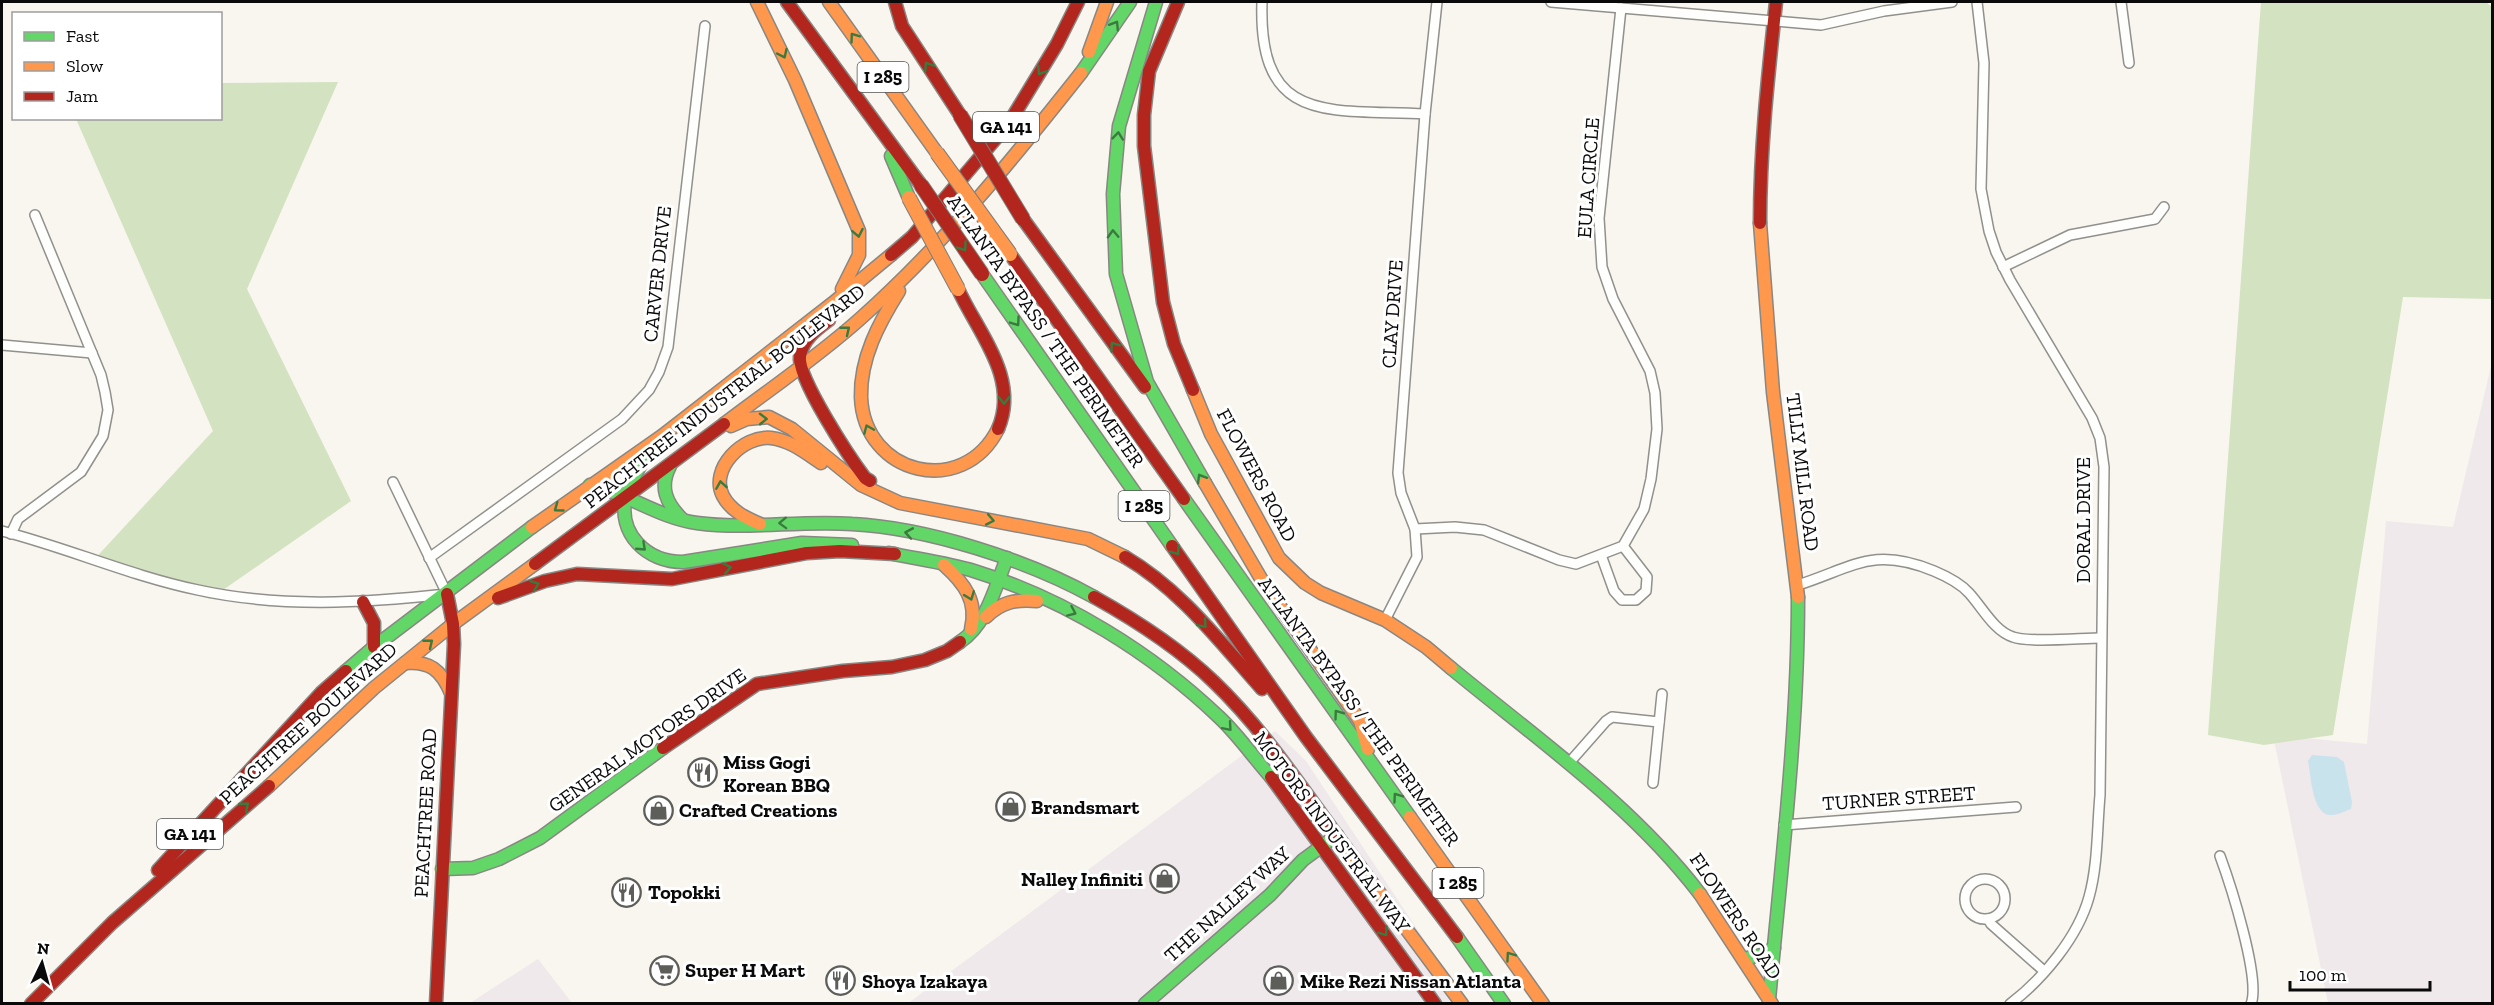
<svg xmlns="http://www.w3.org/2000/svg" width="2494" height="1005" font-family="'Zilla Slab',serif">
<style>
.industrial{fill:#efe9eb}
.forest{fill:#d3e2c0}
.water{fill:#c9e3ed}
.lines{fill:none;stroke-linecap:round;stroke-linejoin:round}
.street-casing{stroke:#91908d;stroke-width:12}
.fast-casing{stroke:#888783;stroke-width:15}
.slow-casing{stroke:#888783;stroke-width:15}
.jam-casing{stroke:#888783;stroke-width:15}
.street{stroke:#fefefc;stroke-width:9}
.fast{stroke:#63d668;stroke-width:12}
.slow{stroke:#ff974d;stroke-width:12}
.jam{stroke:#b3261e;stroke-width:12}
.slow-bridge-casing{stroke:#7e7e7a;stroke-width:16;stroke-linecap:butt}
.jam-bridge-casing{stroke:#7e7e7a;stroke-width:16;stroke-linecap:butt}
.slow-bridge{stroke:#ff974d;stroke-width:14}
.jam-bridge{stroke:#b3261e;stroke-width:14}
.oneway{stroke:#3b7a3e}
.labels{text-anchor:middle;stroke-width:6;stroke-linejoin:round;paint-order:stroke}
.shield{fill:#fff;stroke:#545454;stroke-width:1.5}
.shield-label{font-size:18px;font-weight:bold;fill:#0a0a0a}
.street-label{font-size:20px;fill:#0a0a0a;stroke:#fff}
.poi-label{font-size:20px;font-weight:bold;fill:#0a0a0a;stroke:#fff;text-anchor:start}
</style>
<rect width="100%" height="100%" fill="#f8f6ee"/>
<g class="industrial">
<polygon points="2492,362 2492,1003 2328,1003 2273,735 2367,744 2386,521 2453,527"/>
<polygon points="1275,731 1306,761 1466,1003 907,1004"/>
<polygon points="538,959 572,1003 470,1003"/>
</g>
<g class="forest">
<polygon points="2261,2 2486,2 2492,7 2492,299 2403,297 2333,735 2264,745 2208,735"/>
<polygon points="338,82 247,289 351,501 210,599 90,564 213,431 76,119 220,118 221,83"/>
</g>
<path class="water" d="M2312,755L2337,757L2344,762L2352,802L2351,809C2345,811 2338,815 2332,815C2312,817 2311,775 2308,761Z"/>
<g class="lines">
<defs>
<g id="street">
<path d="M1262,2C1258,126 1329,109 1425,114"/>
<polyline points="1551,2 1821,25 1884,11 1952,2"/>
<path d="M1977,2L1984,63L1981,189L1989,231L1996,252L2010,280L2092,418L2100,438L2104,467L2100,795C2097,828 2098,865 2089,897C2078,937 2043,979 2010,1004"/>
<polyline points="2121,2 2129,63"/>
<polyline points="2003,267 2070,235 2155,219 2164,207"/>
<polyline points="2,345 92,353"/>
<polyline points="1415,529 1455,527 1484,530 1559,560 1576,564 1623,546 1644,509 1651,479 1657,429 1655,393 1650,371 1613,299 1602,267 1599,218 1621,8"/>
<path d="M2,531C68,548 131,576 198,590C280,608 364,603 447,594L393,482"/>
<polyline points="11,534 18,519 81,472 103,436 108,410 105,392 101,375 35,215"/>
<polyline points="1601,555 1614,591 1622,600 1636,600 1646,591 1647,577 1623,546"/>
<polyline points="429,558 622,419 649,390 659,372 668,347 705,26"/>
<path d="M1798,585C1854,567 1873,546 1934,571C1946,576 1960,583 1969,593C1982,607 1994,631 2013,637C2029,643 2081,638 2101,638"/>
<polyline points="1385,620 1417,557 1415,529 1401,493 1398,473 1425,114 1437,2"/>
<polyline points="1569,763 1606,721 1612,717 1659,722"/>
<polyline points="1653,783 1662,694"/>
<polyline points="1784,825 2016,807"/>
<path d="M2220,856C2230,883 2261,979 2251,1004"/>
<circle cx="1985" cy="899" r="20"/>
<polyline points="1988,919 1991,924 2044,971"/>
</g>
<g id="fast">
<polyline points="1156,2 1119,126 1113,194 1116,274 1147,382 1205,483"/>
<polyline points="1081,73 1130,2"/>
<polyline points="891,156 909,198"/>
<polyline points="982,274 1172,546"/>
<path d="M656,444C644,460 631,477 626,496C617,534 647,562 683,562L802,543L852,545"/>
<path d="M670,466C659,487 666,503 682,519"/>
<path d="M590,485C627,493 659,518 697,523C748,530 800,520 852,524C928,528 1027,560 1094,597"/>
<polyline points="1184,499 1410,817"/>
<path d="M889,553C917,559 947,563 974,571C1065,599 1152,653 1220,718C1239,736 1254,758 1271,777"/>
<path d="M960,642C987,624 995,587 1007,558"/>
<path d="M1451,668C1537,739 1632,805 1700,894"/>
<polyline points="346,671 374,647 532,527"/>
<polyline points="442,869 473,868 499,859 540,838 663,748"/>
<polyline points="1457,937 1504,1004"/>
<polyline points="1743,959 1761,955 1774,948"/>
<path d="M1769,1000C1781,866 1798,732 1798,597"/>
<polyline points="1145,1004 1270,895 1303,860 1337,835"/>
</g>
<g id="slow">
<polyline points="757,2 795,80 859,231 859,255 842,289"/>
<polyline points="829,2 937,153"/>
<polyline points="1089,52 1107,2"/>
<polyline points="1760,223 1773,392 1798,597"/>
<path d="M899,291C879,323 860,358 861,397C864,475 963,499 998,429"/>
<polyline points="1193,390 1211,434 1279,558 1305,583 1321,593 1385,620 1426,647 1451,668"/>
<path d="M724,424C770,389 819,356 861,318C943,245 1013,159 1081,73"/>
<polyline points="731,426 747,419 769,417 792,429 861,485 900,503 1088,539 1125,557"/>
<polyline points="1205,483 1263,582 1360,721 1368,749"/>
<path d="M760,524C746,518 731,511 723,496C709,469 743,435 771,438C790,440 806,453 821,463"/>
<polyline points="532,527 662,436 833,303 891,255"/>
<path d="M944,565C964,583 978,601 971,629"/>
<path d="M986,617C1001,602 1016,599 1037,601"/>
<path d="M405,663C430,661 441,670 451,693"/>
<polyline points="269,786 374,688 453,624 535,564"/>
<polyline points="1410,817 1543,1004"/>
<polyline points="1338,837 1462,1004"/>
<polyline points="1700,894 1772,1004"/>
</g>
<g id="jam">
<polyline points="787,2 921,185"/>
<polyline points="895,2 902,26 960,115"/>
<polyline points="1178,2 1149,71 1144,115 1144,146 1163,302 1174,344 1193,390"/>
<polyline points="1023,219 1145,387"/>
<path d="M1760,223C1760,149 1768,76 1776,2"/>
<polyline points="1010,254 1184,499"/>
<polyline points="891,255 912,237 1009,123 1057,44 1078,2"/>
<path d="M958,289C978,333 1020,378 998,429"/>
<path d="M829,320C817,329 803,339 800,356C797,378 850,458 865,478L870,481"/>
<polyline points="1172,546 1306,737 1457,937"/>
<path d="M1125,557C1180,589 1220,642 1262,689"/>
<polyline points="535,564 724,424"/>
<path d="M1094,597C1137,621 1179,648 1214,682C1262,728 1299,784 1338,837"/>
<polyline points="498,598 545,581 577,574 672,579 807,553 840,551 895,554"/>
<polyline points="363,602 374,623 374,647"/>
<polyline points="663,748 757,684 843,671 892,667 925,660 947,651 960,642"/>
<polyline points="1271,777 1435,1004"/>
<polyline points="158,870 321,693 346,671"/>
<polyline points="31,1004 112,923 269,786"/>
<polyline points="436,1004 454,644 453,624 447,594"/>
</g>
</defs>
<use href="#street" class="street-casing"/>
<use href="#fast" class="fast-casing"/>
<use href="#slow" class="slow-casing"/>
<use href="#jam" class="jam-casing"/>
<use href="#street" class="street"/>
<use href="#fast" class="fast"/>
<use href="#slow" class="slow"/>
<use href="#jam" class="jam"/>
<defs>
<g id="slow-bridge">
<polyline points="937,153 1010,254"/>
<polyline points="909,198 958,289"/>
</g>
<g id="jam-bridge">
<polyline points="960,115 1023,219"/>
<polyline points="921,185 982,274"/>
</g>
</defs>
<use href="#slow-bridge" class="slow-bridge-casing"/>
<use href="#jam-bridge" class="jam-bridge-casing"/>
<use href="#slow-bridge" class="slow-bridge"/>
<use href="#jam-bridge" class="jam-bridge"/>
</g>
<defs><path id="oneway-chevron" d="M-2-3.5L2.5 0L-2 3.5" fill="none" stroke-width="1.6" stroke-linecap="round" stroke-linejoin="round" transform="scale(1.5)"/></defs>
<g class="oneway">
<use href="#oneway-chevron" transform="translate(1115 25) rotate(-58)"/>
<use href="#oneway-chevron" transform="translate(854 37) rotate(-126)"/>
<use href="#oneway-chevron" transform="translate(783 54) rotate(65)"/>
<use href="#oneway-chevron" transform="translate(928 66) rotate(-123)"/>
<use href="#oneway-chevron" transform="translate(1041 71) rotate(122)"/>
<use href="#oneway-chevron" transform="translate(1118 136) rotate(-84)"/>
<use href="#oneway-chevron" transform="translate(858 233) rotate(79)"/>
<use href="#oneway-chevron" transform="translate(1113 234) rotate(-92)"/>
<use href="#oneway-chevron" transform="translate(963 247) rotate(55)"/>
<use href="#oneway-chevron" transform="translate(1016 322) rotate(55)"/>
<use href="#oneway-chevron" transform="translate(846 330) rotate(-39)"/>
<use href="#oneway-chevron" transform="translate(1114 346) rotate(-126)"/>
<use href="#oneway-chevron" transform="translate(1004 400) rotate(90)"/>
<use href="#oneway-chevron" transform="translate(763 419) rotate(-1)"/>
<use href="#oneway-chevron" transform="translate(868 429) rotate(-113)"/>
<use href="#oneway-chevron" transform="translate(1201 478) rotate(-121)"/>
<use href="#oneway-chevron" transform="translate(721 485) rotate(-99)"/>
<use href="#oneway-chevron" transform="translate(558 508) rotate(144)"/>
<use href="#oneway-chevron" transform="translate(990 520) rotate(11)"/>
<use href="#oneway-chevron" transform="translate(783 523) rotate(178)"/>
<use href="#oneway-chevron" transform="translate(909 533) rotate(-170)"/>
<use href="#oneway-chevron" transform="translate(642 547) rotate(43)"/>
<use href="#oneway-chevron" transform="translate(1176 551) rotate(55)"/>
<use href="#oneway-chevron" transform="translate(727 568) rotate(-11)"/>
<use href="#oneway-chevron" transform="translate(535 585) rotate(-20)"/>
<use href="#oneway-chevron" transform="translate(970 596) rotate(69)"/>
<use href="#oneway-chevron" transform="translate(1072 612) rotate(24)"/>
<use href="#oneway-chevron" transform="translate(1203 624) rotate(50)"/>
<use href="#oneway-chevron" transform="translate(429 643) rotate(-39)"/>
<use href="#oneway-chevron" transform="translate(1338 714) rotate(-126)"/>
<use href="#oneway-chevron" transform="translate(1228 727) rotate(49)"/>
<use href="#oneway-chevron" transform="translate(1397 797) rotate(-125)"/>
<use href="#oneway-chevron" transform="translate(245 806) rotate(-41)"/>
<use href="#oneway-chevron" transform="translate(1384 932) rotate(54)"/>
<use href="#oneway-chevron" transform="translate(1510 956) rotate(-125)"/>
</g>
<defs>
<symbol id="restaurant-ring" viewBox="-11 -11 22 22"><circle r="9.5" fill="#fff" stroke="#5d5d5a" stroke-width="1.5"/><path d="M-5-6h1v4h1v-4h1v4h1v-4h1v5L-1.5 .5V6h-2V.5L-5-1ZM5-6V6H3V1.5H1.5Q1.5-4 5-6Z" fill="#5d5d5a"/></symbol>
<symbol id="shop-ring" viewBox="-11 -11 22 22"><circle r="9.5" fill="#fff" stroke="#5d5d5a" stroke-width="1.5"/><path d="M-5-2.5h2.3a2.7 3.5 0 0 1 5.4 0H5L5.5 6h-11ZM-1.5-2.5h3a1.5 2.3 0 0 0-3 0Z" fill="#5d5d5a"/></symbol>
<symbol id="supermarket-ring" viewBox="-11 -11 22 22"><circle r="9.5" fill="#fff" stroke="#5d5d5a" stroke-width="1.5"/><path d="M-6-5.5h2.5l.6 2H6L4.5 2H-2.5L-4.4-4H-6ZM-1.5 3.2a1.3 1.3 0 1 0 .1 0ZM3 3.2a1.3 1.3 0 1 0 .1 0Z" fill="#5d5d5a"/></symbol>
</defs>
<g fill-rule="evenodd">
<use href="#restaurant-ring" x="686" y="756" width="33" height="33"/>
<use href="#shop-ring" x="994" y="790" width="33" height="33"/>
<use href="#shop-ring" x="642" y="794" width="33" height="33"/>
<use href="#shop-ring" x="1148" y="862" width="33" height="33"/>
<use href="#restaurant-ring" x="610" y="876" width="33" height="33"/>
<use href="#supermarket-ring" x="648" y="954" width="33" height="33"/>
<use href="#restaurant-ring" x="824" y="964" width="33" height="33"/>
<use href="#shop-ring" x="1262" y="964" width="33" height="33"/>
</g>
<g class="labels">
<g class="shield">
<rect x="857.5" y="62" width="51" height="30" rx="4.5"/>
<rect x="973" y="112" width="66" height="30" rx="4.5"/>
<rect x="1118.5" y="491" width="51" height="30" rx="4.5"/>
<rect x="157" y="819" width="66" height="30" rx="4.5"/>
<rect x="1432.5" y="868" width="51" height="30" rx="4.5"/>
</g>
<g class="shield-label">
<text x="883" y="83">I 285</text>
<text x="1006" y="133">GA 141</text>
<text x="1144" y="512">I 285</text>
<text x="190" y="840">GA 141</text>
<text x="1458" y="889">I 285</text>
</g>
<g class="street-label">
<text transform="translate(1588 178) rotate(-86)" y="7">EULA CIRCLE</text>
<text transform="translate(657 274) rotate(-84)" y="7">CARVER DRIVE</text>
<text transform="translate(1392 314) rotate(-86)" y="7">CLAY DRIVE</text>
<text transform="translate(1046 331) rotate(55)" y="7">ATLANTA BYPASS / THE PERIMETER</text>
<text transform="translate(724 396) rotate(-38)" y="7">PEACHTREE INDUSTRIAL BOULEVARD</text>
<text transform="translate(1803 472) rotate(83)" y="7">TILLY MILL ROAD</text>
<text transform="translate(1257 475) rotate(62)" y="7">FLOWERS ROAD</text>
<text transform="translate(2083 520) rotate(-90)" y="7">DORAL DRIVE</text>
<text transform="translate(1359 711) rotate(54)" y="7">ATLANTA BYPASS / THE PERIMETER</text>
<text transform="translate(308 723) rotate(-42)" y="7">PEACHTREE BOULEVARD</text>
<text transform="translate(647 740) rotate(-35)" y="7">GENERAL MOTORS DRIVE</text>
<text transform="translate(1899 798) rotate(-4)" y="7">TURNER STREET</text>
<text transform="translate(425 813) rotate(-87)" y="7">PEACHTREE ROAD</text>
<text transform="translate(1332 832) rotate(53)" y="7">MOTORS INDUSTRIAL WAY</text>
<text transform="translate(1227 904) rotate(-42)" y="7">THE NALLEY WAY</text>
<text transform="translate(1736 916) rotate(56)" y="7">FLOWERS ROAD</text>
</g>
<g class="poi-label">
<text x="723" y="769">Miss Gogi<tspan x="723" dy="23">Korean BBQ</tspan></text>
<text x="1031" y="814">Brandsmart</text>
<text x="679" y="817">Crafted Creations</text>
<text x="1143" y="886" text-anchor="end">Nalley Infiniti</text>
<text x="648" y="899">Topokki</text>
<text x="685" y="977">Super H Mart</text>
<text x="862" y="988">Shoya Izakaya</text>
<text x="1300" y="988">Mike Rezi Nissan Atlanta</text>
</g>
</g>
<rect width="2494" height="1005" fill="none" stroke="#0a0a0a" stroke-width="6"/>
<rect x="12" y="12" width="210" height="108" fill="#ffffff" stroke="#9d9d9d" stroke-width="1.5"/>
<rect x="24" y="32" width="30" height="9" fill="#63d668" stroke="#9d9d9d" stroke-width="1.5"/>
<text x="66" y="42" font-size="18" fill="#0a0a0a">Fast</text>
<rect x="24" y="62" width="30" height="9" fill="#ff974d" stroke="#9d9d9d" stroke-width="1.5"/>
<text x="66" y="72" font-size="18" fill="#0a0a0a">Slow</text>
<rect x="24" y="92" width="30" height="9" fill="#b3261e" stroke="#9d9d9d" stroke-width="1.5"/>
<text x="66" y="102" font-size="18" fill="#0a0a0a">Jam</text>
<g transform="translate(42 963) rotate(5)" stroke="#ffffff" stroke-width="4.5" paint-order="stroke">
<path d="M0-4.5L10 22L0 15L-10 22Z" fill="#0a0a0a"/>
<text y="-9" font-size="16" font-weight="bold" text-anchor="middle" fill="#0a0a0a">N</text>
</g>
<path d="M2290 981v9h140v-9" fill="none" stroke="#0a0a0a" stroke-width="3"/>
<text x="2299" y="981" font-size="18" fill="#0a0a0a" stroke="#ffffff" stroke-width="4.5" paint-order="stroke">100 m</text>
</svg>
